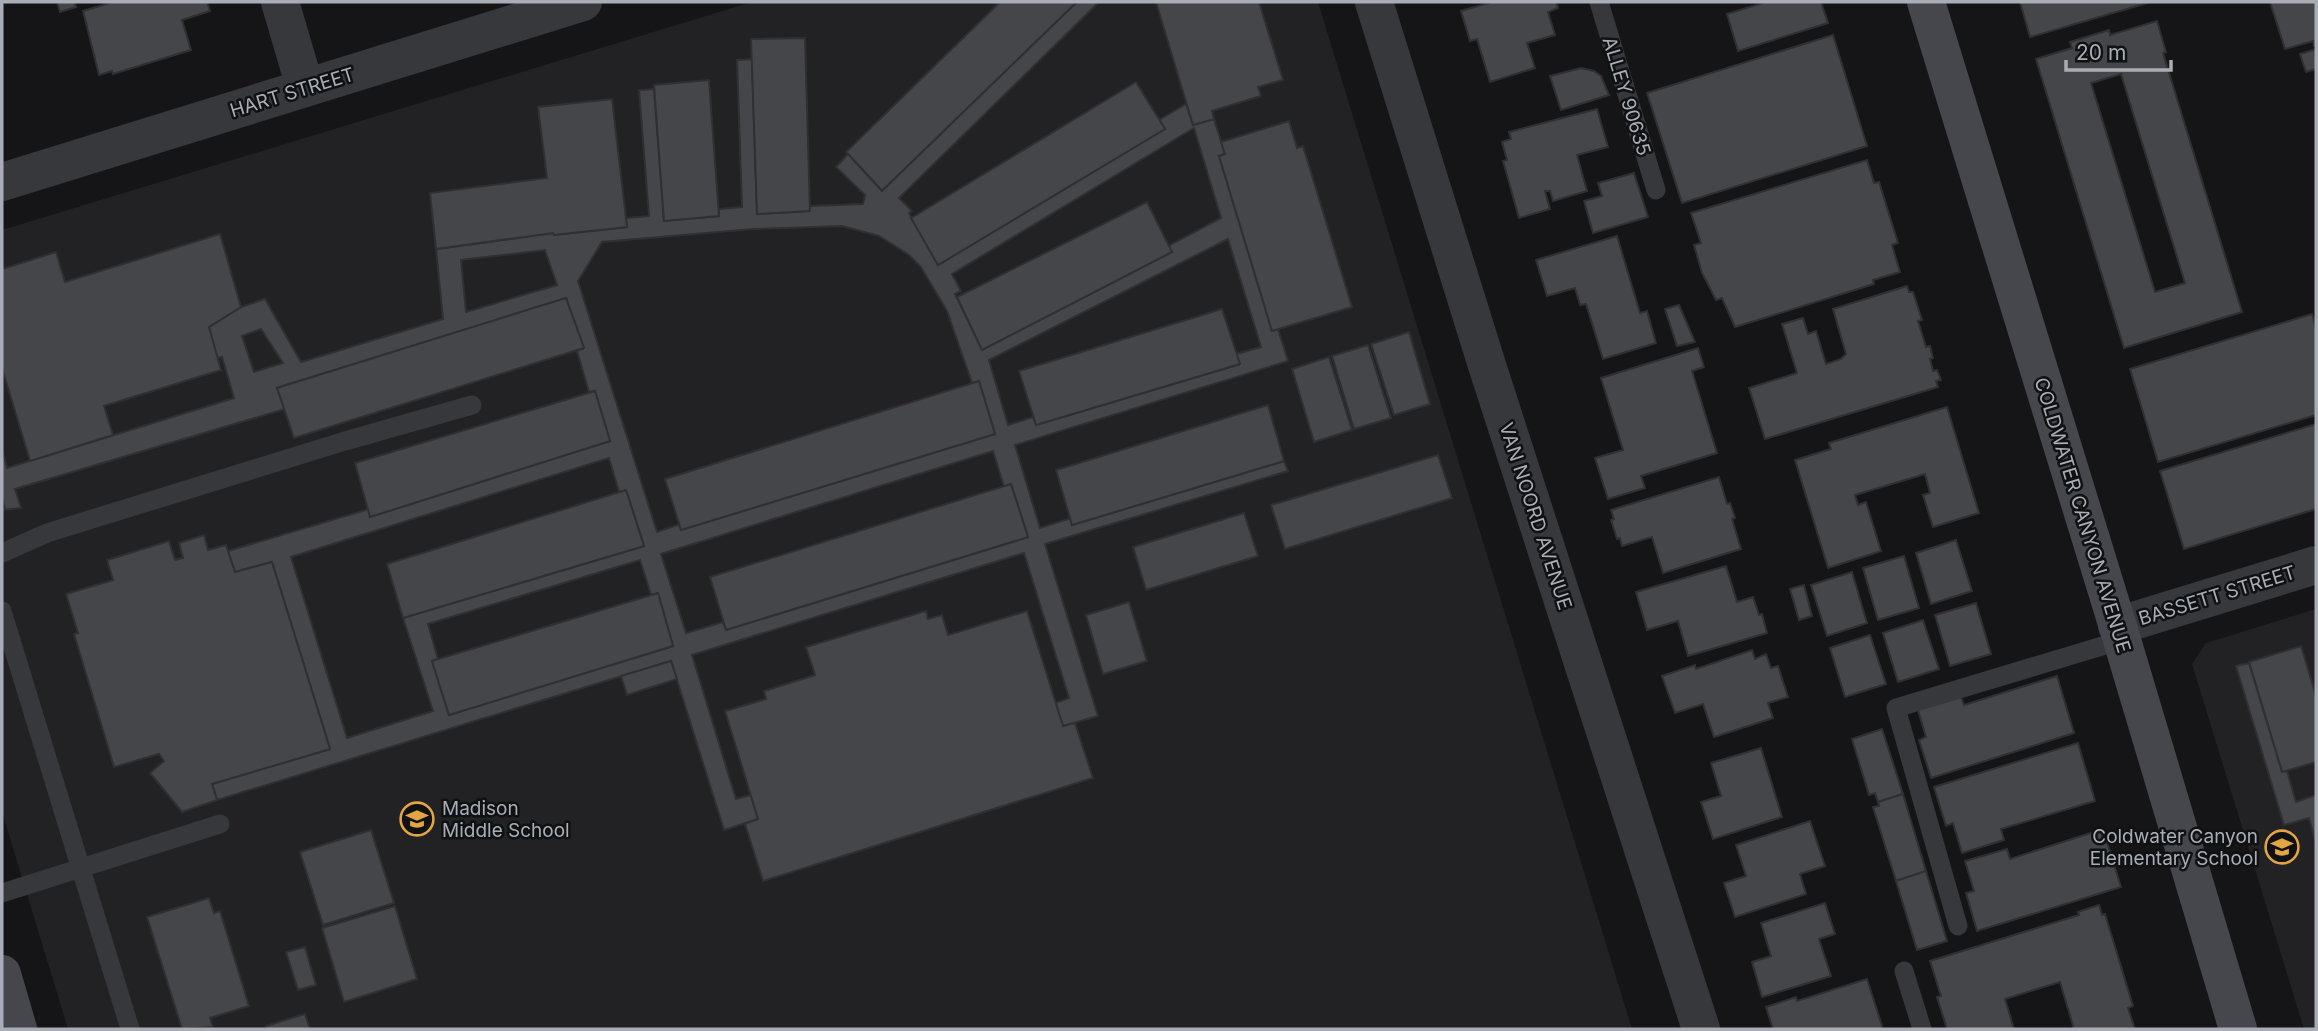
<svg xmlns="http://www.w3.org/2000/svg" width="2318" height="1031" font-family="Inter,sans-serif">
<style>
.built{fill:#222224}
.building{fill:#45464a;stroke:#303033;stroke-width:2;fill-rule:evenodd}
.lines{fill:none;stroke-linecap:round;stroke-linejoin:round}
.lane{stroke:#37383c;stroke-width:19}
.street{stroke:#37383c;stroke-width:38}
.secondary{stroke:#45474c;stroke-width:38}
.labels{text-anchor:middle;stroke-width:5;stroke-linejoin:round;paint-order:stroke}
.street-label{font-size:19px;fill:#a9adb6;stroke:#101112}
.poi-label{font-size:19px;fill:#a9adb6;stroke:#101112;text-anchor:start}
</style>
<rect width="100%" height="100%" fill="#151517"/>
<g class="built">
<polygon points="752,2 1318,2 1632,1029 68,1029 2,812 2,230"/>
<polygon points="2316,609 2316,1029 2304,1029 2192,664 2206,643"/>
</g>
<g class="building">
<polygon points="57,2 74,2 76,7 60,12"/>
<polygon points="113,2 207,2 210,11 182,20 191,50 113,74 112,71 99,75 83,11"/>
<polygon points="1000,2 1077,2 882,191 846,152"/>
<path d="M1077,2H1099L899,198L912,211L909,213L938,265L1165,129L1159,120L1186,104L1193,125L1214,119L1225,154L1219,156L1272,331L1278,329L1288,361L1015,445L1040,528L1071,518L1072,525L1284,461L1288,471L1045,544L1098,716L1063,726L1055,703L1069,698L1024,553L692,655L736,799L751,795L758,819L724,830L671,661L217,800L212,784L330,749L272,562L235,572L228,551L369,509L370,517L610,441L595,391L589,392L577,351L584,348L566,298L277,388L285,409L15,489L21,508L2,510L5,508L2,498V449L7,468L234,398L222,357L217,358L209,327L241,307L265,299L301,362L443,319L436,249L553,233L554,235L627,227L626,218L649,216L639,90L654,89L664,221L719,216V209L742,207L737,60L752,59L757,214L810,211V206L863,204L865,195L836,167L848,154L882,191ZM1194,128L1221,218L1168,246L1172,252L982,350L955,294L961,291L952,274ZM842,226L879,236L909,255L921,267L947,311L972,383L979,381L995,434L681,530L680,524L657,532L578,281L602,242L753,229ZM1228,239L1261,347L1236,354L1240,364L1036,425L1033,417L1008,425L989,360ZM545,250L557,285L466,312L461,260ZM261,329L283,363L254,372L242,336ZM993,451L1004,487L1011,484L1028,537L726,630L723,622L686,633L661,554ZM609,458L619,492L626,490L644,546L403,618L433,711L347,738L291,557ZM640,560L651,595L658,593L673,646L449,715L432,661L438,659L428,624Z"/>
<polygon points="1156,2 1259,2 1283,80 1258,87 1261,96 1212,111 1214,119 1193,125"/>
<polygon points="1492,2 1556,2 1558,8 1548,12 1555,35 1527,43 1535,68 1490,82 1477,39 1470,41 1461,11"/>
<polygon points="1766,2 1821,2 1828,23 1738,51 1727,14"/>
<polygon points="2020,2 2151,2 2030,37"/>
<polygon points="2270,2 2316,2 2316,45 2314,46 2313,41 2285,49"/>
<path d="M2157,21L2166,52L2163,53L2242,312L2124,348L2036,59L2072,48L2070,42L2109,30L2110,35ZM2121,74L2185,283L2155,292L2091,83Z"/>
<polygon points="1833,35 1867,146 1682,203 1647,93"/>
<polygon points="805,38 810,211 757,214 751,39"/>
<polygon points="2316,49 2316,69 2306,72 2300,54"/>
<polygon points="1581,68 1594,71 1601,76 1609,95 1561,110 1550,76"/>
<polygon points="709,80 719,216 664,221 654,85"/>
<polygon points="1136,82 1165,129 938,265 911,218"/>
<polygon points="612,99 627,227 554,235 553,233 436,249 430,193 547,178 538,107"/>
<polygon points="1597,109 1608,147 1577,155 1587,191 1553,201 1550,191 1545,191 1550,209 1519,218 1503,161 1507,160 1502,142 1511,139 1509,132"/>
<polygon points="1289,121 1297,148 1303,146 1352,307 1272,331 1219,156 1225,154 1221,142"/>
<polygon points="1867,160 1874,183 1879,182 1898,243 1892,245 1900,272 1873,280 1874,284 1735,327 1722,298 1716,300 1702,273 1694,245 1701,243 1691,213"/>
<polygon points="1634,173 1648,217 1593,233 1584,201 1602,196 1598,183"/>
<polygon points="1147,202 1172,252 982,350 957,297"/>
<polygon points="220,234 241,307 209,327 221,370 104,406 113,435 30,461 2,368 2,269 56,252 65,282"/>
<polygon points="1617,236 1640,313 1647,311 1656,343 1603,359 1586,304 1580,305 1575,288 1547,296 1536,260"/>
<polygon points="1907,286 1909,292 1913,292 1922,320 1918,321 1926,347 1930,346 1933,358 1930,359 1933,371 1937,370 1941,380 1936,381 1938,387 1765,439 1749,388 1797,373 1782,324 1803,318 1808,334 1816,331 1826,364 1841,359 1846,354 1833,309"/>
<polygon points="566,298 584,348 294,438 277,388"/>
<polygon points="1679,305 1695,342 1677,346 1665,309"/>
<polygon points="1222,309 1240,364 1036,425 1019,371"/>
<polygon points="2312,314 2316,328 2316,415 2158,462 2130,369"/>
<polygon points="1409,332 1430,404 1394,415 1371,344"/>
<polygon points="1368,345 1391,418 1354,429 1332,356"/>
<polygon points="1698,348 1704,367 1692,371 1717,453 1641,476 1645,488 1608,499 1595,458 1623,450 1601,378"/>
<polygon points="1329,357 1352,430 1314,442 1292,369"/>
<polygon points="979,381 995,434 681,530 665,479"/>
<polygon points="595,391 610,441 370,517 355,463"/>
<polygon points="1268,405 1284,461 1072,525 1056,470"/>
<polygon points="1947,407 1979,513 1933,527 1923,495 1930,493 1925,474 1855,495 1858,505 1866,502 1881,551 1828,568 1795,460 1831,449 1829,443"/>
<polygon points="2316,424 2316,509 2184,549 2160,471"/>
<polygon points="1438,455 1452,498 1285,549 1271,505"/>
<polygon points="1719,477 1727,504 1730,503 1735,518 1732,519 1741,549 1663,573 1652,537 1622,546 1620,538 1617,539 1611,520 1614,519 1611,510"/>
<polygon points="1011,484 1028,537 726,630 710,577"/>
<polygon points="626,490 644,546 403,618 387,564"/>
<polygon points="1244,513 1258,556 1146,590 1133,547"/>
<polygon points="204,535 208,550 226,545 235,572 272,562 330,749 212,784 217,800 182,812 150,773 164,761 159,754 114,767 74,634 78,633 66,594 113,580 107,560 169,541 175,560 183,558 179,543"/>
<polygon points="1956,540 1972,591 1931,604 1916,553"/>
<polygon points="1904,556 1919,608 1878,620 1863,568"/>
<polygon points="1726,566 1737,602 1753,597 1759,615 1762,614 1767,633 1688,656 1678,621 1647,630 1636,592"/>
<polygon points="1852,572 1867,623 1827,636 1811,585"/>
<polygon points="1804,585 1812,616 1799,620 1790,589"/>
<polygon points="658,593 673,646 449,715 432,661"/>
<polygon points="1129,602 1147,661 1103,674 1086,615"/>
<polygon points="1976,603 1991,654 1950,666 1935,615"/>
<polygon points="926,611 928,619 942,615 948,635 1027,611 1063,726 1075,723 1093,778 763,881 745,824 758,819 725,711 766,699 764,691 815,675 806,647"/>
<polygon points="1923,620 1939,669 1898,682 1883,633"/>
<polygon points="1870,635 1886,684 1845,697 1830,648"/>
<polygon points="2301,646 2316,696 2316,762 2282,772 2249,662"/>
<polygon points="1752,650 1755,659 1766,654 1771,668 1778,666 1788,697 1768,703 1773,718 1714,737 1703,704 1675,713 1662,676 1695,665 1696,669"/>
<polygon points="671,661 677,679 627,695 621,676"/>
<polygon points="2249,663 2282,772 2287,771 2296,802 2316,795 2316,843 2309,818 2284,825 2236,666"/>
<polygon points="2057,676 2074,733 1931,778 1919,740 1926,737 1917,707 1960,694 1964,705"/>
<polygon points="1882,729 1903,794 1878,802 1875,793 1869,795 1852,739"/>
<polygon points="2078,743 2095,801 2001,829 2004,840 1962,853 1953,823 1946,826 1934,787"/>
<polygon points="1761,748 1782,817 1713,839 1701,802 1721,796 1711,763"/>
<polygon points="1903,794 1926,871 1896,881 1873,807 1879,806 1878,802"/>
<polygon points="1810,821 1825,866 1800,874 1806,894 1735,917 1724,883 1746,876 1736,845"/>
<polygon points="2103,829 2121,887 1977,931 1966,893 1974,891 1965,861 2007,849 2010,859"/>
<polygon points="371,830 394,903 323,925 300,852"/>
<polygon points="1926,871 1947,941 1917,950 1896,881"/>
<polygon points="209,898 214,913 220,911 249,1006 210,1018 213,1027 182,1029 147,917"/>
<polygon points="1825,903 1835,934 1819,939 1831,976 1762,997 1752,962 1771,956 1761,923"/>
<polygon points="2099,905 2102,915 2105,914 2133,1006 2128,1008 2135,1029 2074,1029 2060,982 2005,999 2014,1029 1947,1029 1937,997 1941,996 1930,961 2079,915 2078,912"/>
<polygon points="395,906 417,979 344,1002 322,928"/>
<polygon points="305,947 316,985 298,990 286,952"/>
<polygon points="1867,979 1883,1029 1773,1029 1766,1007 1796,997 1797,1001"/>
<polygon points="305,1014 310,1029 267,1029 266,1026"/>
</g>
<g class="lines">
<g class="lane">
<polyline points="1599,2 1656,190"/>
<polyline points="2,553 47,533 345,441 472,405"/>
<polyline points="2,611 130,1029"/>
<polyline points="2,893 220,824"/>
<polyline points="1958,926 1896,708 2122,640"/>
<polyline points="1904,971 1922,1029"/>
</g>
<g class="street">
<polyline points="280,2 305,87"/>
<polyline points="1374,2 1485,359 1701,1029"/>
<polyline points="2,182 583,2"/>
<polyline points="2117,626 2316,565"/>
</g>
<g class="secondary">
<polyline points="1926,2 2122,640 2238,1029"/>
<polyline points="2,974 18,1029"/>
</g>
</g>
<defs>
<symbol id="school-ring" viewBox="-11 -11 22 22"><circle r="9.5" fill="#101112" stroke="#e2a543" stroke-width="1.5"/><path d="M0-5L7-2L0 1L-7-2ZM-4 1L0 2.5L4 1V4Q0 6-4 4Z" fill="#e2a543"/></symbol>
</defs>
<g fill-rule="evenodd">
<use href="#school-ring" x="398" y="800" width="38" height="38"/>
<use href="#school-ring" x="2263" y="828" width="38" height="38"/>
</g>
<g class="labels">
<g class="street-label">
<text transform="translate(292 92) rotate(-17)" y="7">HART STREET</text>
<text transform="translate(1627 96) rotate(73)" y="7">ALLEY 90635</text>
<text transform="translate(2083 515) rotate(73)" y="7">COLDWATER CANYON AVENUE</text>
<text transform="translate(1536 516) rotate(72)" y="7">VAN NOORD AVENUE</text>
<text transform="translate(2217 595) rotate(-17)" y="7">BASSETT STREET</text>
</g>
<g class="poi-label">
<text x="442" y="815">Madison<tspan x="442" dy="22">Middle School</tspan></text>
<text x="2258" y="843" text-anchor="end">Coldwater Canyon<tspan x="2258" dy="22">Elementary School</tspan></text>
</g>
</g>
<rect width="2318" height="1031" fill="none" stroke="#a9adb6" stroke-width="7"/>
<path d="M2066 60v10h105v-10" fill="none" stroke="#a9adb6" stroke-width="3.5"/>
<text x="2076" y="60" font-size="21" fill="#a9adb6" stroke="#101112" stroke-width="5" paint-order="stroke">20 m</text>
</svg>
